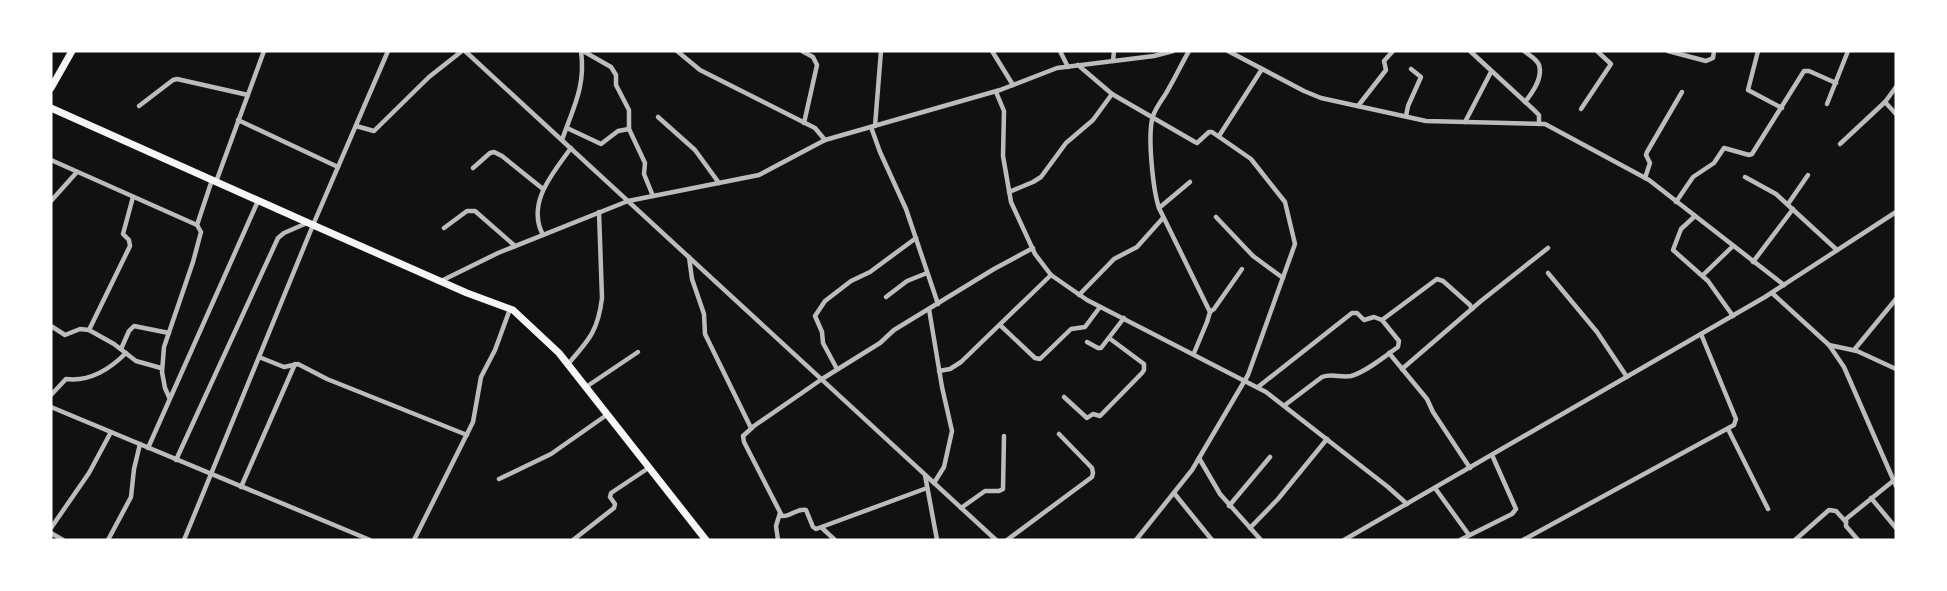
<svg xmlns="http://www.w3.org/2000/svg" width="1947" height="591" font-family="Barlow,sans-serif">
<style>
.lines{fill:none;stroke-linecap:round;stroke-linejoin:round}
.minor{stroke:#bcbcbc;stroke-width:4.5}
.secondary{stroke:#f5f5f5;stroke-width:7}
</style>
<rect width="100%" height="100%" fill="#111"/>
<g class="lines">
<g class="minor">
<polyline points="465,51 996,540"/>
<polyline points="583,51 611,67 616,75 616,85 629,110 629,129 645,163 644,174 653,196"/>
<polyline points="677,51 700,70 815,128 825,140"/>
<polyline points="802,51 813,57 817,65 804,123"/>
<polyline points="992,51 1013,85"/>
<polyline points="1060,51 1068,67"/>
<path d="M1189,51C1182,63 1176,76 1169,88C1164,98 1157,105 1153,116C1147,134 1153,190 1159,208L1210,312L1207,322L1194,353"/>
<polyline points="1228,51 1304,91 1321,98 1426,121 1545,124 1649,180 1784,285"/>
<polyline points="1470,51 1534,110 1539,115 1539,124"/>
<path d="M1524,51C1529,55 1537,59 1539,65C1543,78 1533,92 1525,102"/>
<polyline points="1668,51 1706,61 1713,58 1714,51"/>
<polyline points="1758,51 1748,90 1782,108"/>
<polyline points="1113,61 1114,51"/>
<polyline points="1078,65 1112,94 1195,142 1197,143 1209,132 1212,132 1251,159 1285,202 1295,244 1248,375 1192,470 1136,540"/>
<polyline points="996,92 1004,111 1003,156 1011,202 1035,254 1051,275 1087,300 1266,392 1388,487 1407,504"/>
<polyline points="1885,102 1896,114"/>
<polyline points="1827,104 1848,51"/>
<polyline points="139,106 173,80 177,79 248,95"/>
<polyline points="1358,106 1386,70 1384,61 1393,51"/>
<polyline points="1581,109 1611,64 1597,51"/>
<polyline points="1406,116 1408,106 1421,77 1411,69"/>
<polyline points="658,117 695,150 719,183"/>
<polyline points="238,120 338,167"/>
<polyline points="1465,122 1491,72"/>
<polyline points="356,126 374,131 429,77 462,51"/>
<polyline points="875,126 881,51"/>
<polyline points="871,127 880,152 906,209 938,304"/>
<polyline points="567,128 601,144 618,131 629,129"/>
<polyline points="1219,136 1262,69"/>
<path d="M562,140C573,108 586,86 581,51"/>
<polyline points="1840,144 1885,102 1896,87"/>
<polyline points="51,160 197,225 201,232 193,262 164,347 162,372 165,388 169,397"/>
<polyline points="473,168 490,153 494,152 502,156 543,189"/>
<polyline points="1745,177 1776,194 1837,250"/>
<polyline points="1645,178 1650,163 1646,155 1647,152 1682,92"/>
<polyline points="216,182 264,51"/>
<polyline points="1009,192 1033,182 1041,177 1066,143 1093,120 1112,94"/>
<polyline points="51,201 77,172"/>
<polyline points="1676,202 1693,177 1714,163 1724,148 1749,155 1752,154 1804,71 1809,71 1836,83"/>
<polyline points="1788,204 1808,175"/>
<polyline points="1159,208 1190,182"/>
<polyline points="1695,216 1681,229 1673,250 1708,281 1733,316"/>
<polyline points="1216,217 1253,256 1283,278"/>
<polyline points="197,225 212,180"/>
<polyline points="444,228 467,211 475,211 515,246"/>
<path d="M543,235C526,203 553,173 571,148"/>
<polyline points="689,257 692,279 704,314 705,334 751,428"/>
<polyline points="1753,262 1793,209"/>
<polyline points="1548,273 1597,332 1627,377"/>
<polyline points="1703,275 1733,246"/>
<polyline points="441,281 498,253 628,201 759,175 825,140 1000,90 1057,68 1154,56 1173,51"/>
<polyline points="1772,293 1829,345 1844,367 1896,486"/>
<polyline points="1079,295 1114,259 1137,247 1163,218"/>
<polyline points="886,297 907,281 927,273"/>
<polyline points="929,309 942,387 952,431 944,467 934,483"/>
<polyline points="1210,312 1214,309 1242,269"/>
<polyline points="1000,325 1035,358 1040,359 1071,329 1085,327 1100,307"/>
<polyline points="51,326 65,335 80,329 89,330 114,344 136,361 161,368"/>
<polyline points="89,330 130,246 129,240 123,234 133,197"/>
<polyline points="1087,342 1098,348 1101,348 1124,318"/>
<polyline points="1829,345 1857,351 1896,369"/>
<polyline points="121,349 129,331 134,326 169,333"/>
<polyline points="1854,350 1896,299"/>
<polyline points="1389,353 1427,399 1433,412 1470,468"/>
<polyline points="259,357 284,367 298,364 327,379 467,435"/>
<path d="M568,364C589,340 598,331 602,298L599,212"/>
<polyline points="837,369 823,343 822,332 815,316 825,301 851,281 870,272 916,238"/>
<polyline points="1402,369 1481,301 1548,248"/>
<polyline points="939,371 950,369 961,362 1051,275"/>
<polyline points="586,387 638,352"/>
<polyline points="1258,387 1352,313 1357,313 1364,320 1374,317 1382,320 1437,279 1443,281 1470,305 1472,309"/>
<path d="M51,395L66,379C90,382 110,369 126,353"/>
<polyline points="1064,397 1087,418 1093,414 1100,416 1142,373 1144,370 1144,364 1109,338"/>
<path d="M1285,405L1322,377C1332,373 1341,378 1351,376C1366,372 1385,356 1398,347L1399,341L1382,320"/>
<polyline points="51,407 370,540"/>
<polyline points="1728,429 1768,509"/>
<polyline points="148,448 258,201"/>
<polyline points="1199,458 1220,494 1261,540"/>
<polyline points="176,460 278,238 284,233 307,223"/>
<polyline points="925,475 937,540"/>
<polyline points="499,479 551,454 608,414"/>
<polyline points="241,487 295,364"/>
<path d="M927,488L816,529L813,527L806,510C797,508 790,517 782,516L744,442L743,436L754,426L822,379L880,343L894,330L994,269L1033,248"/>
<polyline points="1435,488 1469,535"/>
<polyline points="1174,493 1212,540"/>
<polyline points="1871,498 1896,528"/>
<polyline points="1229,506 1270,457"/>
<polyline points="961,508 985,491 999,491 1003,489 1004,436"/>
<polyline points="51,528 89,473 111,432"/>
<polyline points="822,528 835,540"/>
<polyline points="1250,528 1278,499 1327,439"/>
<polyline points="51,533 63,540"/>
<polyline points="108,540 131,497 134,469 140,444"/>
<polyline points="184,540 313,225 388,51"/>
<polyline points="414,540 473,422 481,377 495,350 510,309"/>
<polyline points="573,540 614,508 615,504 610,497 611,493 650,467"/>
<polyline points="778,540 776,526 780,513"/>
<polyline points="1007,540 1092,477 1093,473 1092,468 1059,434"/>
<polyline points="1344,540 1765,297 1896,212"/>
<polyline points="1460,540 1512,514 1516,509 1492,455"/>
<polyline points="1523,540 1734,425 1736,419 1701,334"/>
<polyline points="1795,540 1829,510 1836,511 1846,522"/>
<polyline points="1858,540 1846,526 1846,519 1893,481"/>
</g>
<g class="secondary">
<polyline points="51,88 72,51"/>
<polyline points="51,108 313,225 467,293 513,310 559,353 706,540"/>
</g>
</g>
<rect width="1947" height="591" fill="none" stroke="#ffffff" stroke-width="105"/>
</svg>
